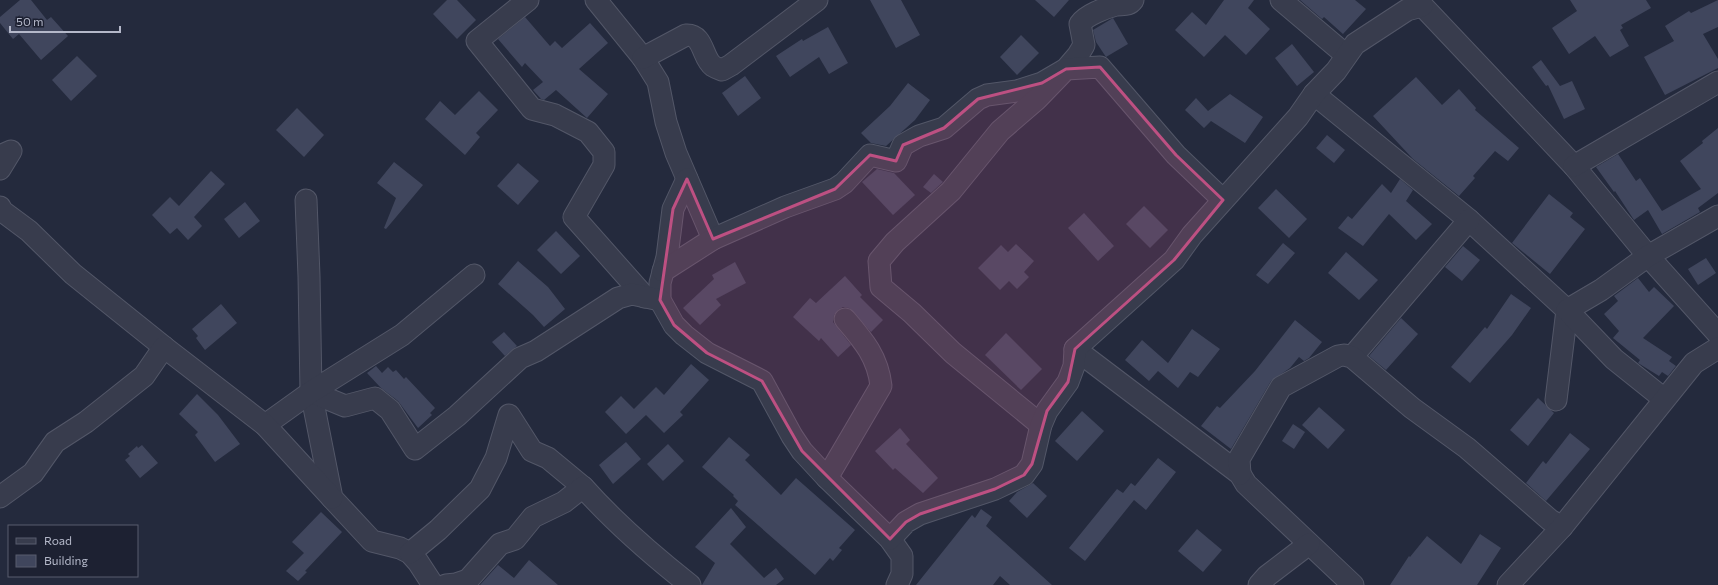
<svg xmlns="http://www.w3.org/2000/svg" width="1718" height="585" font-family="Commissioner,sans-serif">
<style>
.building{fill:#40465d}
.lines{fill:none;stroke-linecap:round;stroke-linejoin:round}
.minor-casing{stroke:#535768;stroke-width:23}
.minor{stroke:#383c4d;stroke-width:21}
.marked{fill:#bd5082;fill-opacity:0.2;stroke:#bd5082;stroke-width:3;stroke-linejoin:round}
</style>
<rect width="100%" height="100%" fill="#242a3d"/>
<g class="building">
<polygon points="20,0 31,0 47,20 51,17 68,36 41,60 19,34 13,39 0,23 0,17"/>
<polygon points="447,0 457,0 476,20 457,39 433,14"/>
<polygon points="870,0 901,0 920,35 896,48"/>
<polygon points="1035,0 1069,0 1054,17"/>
<polygon points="1224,0 1254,0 1248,8 1270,29 1246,55 1225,35 1204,57 1175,30 1192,12 1206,25"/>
<polygon points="1300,0 1355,0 1366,9 1343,34 1324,17 1322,19"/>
<polygon points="1570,0 1646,0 1651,8 1621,25 1623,28 1620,30 1629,46 1610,57 1595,36 1569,54 1552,28 1577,11"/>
<polygon points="1718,0 1718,27 1703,34 1718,59 1718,68 1665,95 1644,57 1674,41 1665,26 1689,11 1691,13"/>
<polygon points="525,17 550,46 555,41 562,48 590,23 608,43 579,69 608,94 587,118 556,90 544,100 541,99 533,90 543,82 525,63 522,67 498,39"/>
<polygon points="1113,18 1128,44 1106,57 1096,42 1093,30"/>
<polygon points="828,27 848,63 829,74 819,57 790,77 776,56 802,39 803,41"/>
<polygon points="1021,35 1039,53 1017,75 1000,57"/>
<polygon points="1292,44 1314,72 1297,86 1275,58"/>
<polygon points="77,56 97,76 71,101 52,80"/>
<polygon points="1541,60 1560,86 1572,81 1585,109 1564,119 1548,85 1546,86 1532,67"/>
<polygon points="745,76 761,98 738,116 722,93"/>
<polygon points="1416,77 1442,105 1459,89 1476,108 1475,110 1519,148 1508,161 1495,151 1473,176 1475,178 1459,196 1413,159 1373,116"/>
<polygon points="908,83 930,100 915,120 886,146 871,143 861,133 890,106"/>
<polygon points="479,91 498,110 476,133 480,137 465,155 425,119 440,101 455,115"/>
<polygon points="1230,94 1263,117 1245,143 1211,121 1204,128 1185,110 1196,98 1208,111"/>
<polygon points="297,108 324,135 304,157 276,130"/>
<polygon points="1718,128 1718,193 1698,208 1700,212 1662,234 1648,210 1634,220 1615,191 1614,192 1596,167 1618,154 1636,181 1640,178 1662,211 1701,189 1680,161 1703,143 1702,141"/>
<polygon points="1327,135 1345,150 1334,163 1316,148"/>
<polygon points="394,162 423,185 386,229 384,228 396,198 377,183"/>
<polygon points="518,163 539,181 518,205 497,186"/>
<polygon points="877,169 894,173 915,195 893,215 862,182"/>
<polygon points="211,171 225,184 194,217 202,226 188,240 177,228 170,234 152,215 170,197 179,206"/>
<polygon points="934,174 943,182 931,193 923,187"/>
<polygon points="1400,179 1413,190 1406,201 1432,224 1416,240 1389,214 1363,246 1338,228 1348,216 1352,219 1382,184 1391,193"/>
<polygon points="1276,189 1307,219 1289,238 1258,208"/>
<polygon points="1549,194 1573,213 1570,217 1585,229 1550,274 1512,243"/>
<polygon points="245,202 260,221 239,238 224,219"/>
<polygon points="1144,206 1168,230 1150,248 1126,224"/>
<polygon points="1084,213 1114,246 1098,261 1068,228"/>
<polygon points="556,231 580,256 561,274 537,250"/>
<polygon points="1283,243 1295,253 1268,284 1256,275"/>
<polygon points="1016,244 1034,261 1024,272 1029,277 1017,289 1009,281 1000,290 978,268 1001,245 1008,252"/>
<polygon points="1463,246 1480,260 1462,281 1445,267"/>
<polygon points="1346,252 1378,280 1359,300 1328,273"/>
<polygon points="1706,258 1716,273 1698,285 1688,269"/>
<polygon points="518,261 548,287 565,309 544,327 533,315 498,284"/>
<polygon points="735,262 746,283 716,299 721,305 700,325 683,308 714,279 712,275"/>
<polygon points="845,276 862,295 860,297 883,320 871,332 849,308 843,307 838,310 834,315 833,322 851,345 838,357 821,338 819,341 793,317 810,298 816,303"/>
<polygon points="1638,278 1649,292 1654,287 1674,306 1643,338 1672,357 1669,361 1676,366 1668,376 1662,372 1659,376 1638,363 1640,360 1613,338 1619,331 1604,314 1618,301 1614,296"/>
<polygon points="1511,294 1531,308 1512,335 1470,383 1451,367 1485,327 1487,329"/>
<polygon points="221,304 237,323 205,350 196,338 198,336 192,329"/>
<polygon points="1401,318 1418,334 1386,370 1369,356"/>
<polygon points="1295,320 1322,342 1309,358 1304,361 1299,357 1290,368 1271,381 1231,449 1201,426 1217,406 1220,408 1255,371"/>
<polygon points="1192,329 1220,349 1198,377 1190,372 1178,388 1158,371 1149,381 1125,360 1142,340 1168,363"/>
<polygon points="504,332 517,346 505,356 492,342"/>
<polygon points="1006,333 1042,369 1021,390 985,355"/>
<polygon points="691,364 709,380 680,412 683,415 664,433 646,415 626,434 605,412 621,396 634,409 656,387 664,395"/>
<polygon points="376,366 382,373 388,367 393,372 396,370 404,379 406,377 435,408 430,413 432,415 418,428 398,401 381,388 367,373"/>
<polygon points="197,394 218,415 240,444 215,462 195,435 198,432 179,414"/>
<polygon points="1538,398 1554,413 1528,446 1510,430"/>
<polygon points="1319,407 1345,430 1328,449 1302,425"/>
<polygon points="1082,411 1104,431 1077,461 1055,441"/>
<polygon points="1293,424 1305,432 1294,449 1282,441"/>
<polygon points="900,428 910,440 906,444 938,478 923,493 895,468 893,470 875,451"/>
<polygon points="1570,433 1590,449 1546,501 1526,483 1543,461 1546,464"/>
<polygon points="729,437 750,455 745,460 781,495 796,478 855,530 839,548 842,550 833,561 830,558 815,575 735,505 738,501 733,496 734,495 702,467"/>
<polygon points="626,442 641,459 613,484 599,465"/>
<polygon points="668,444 684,461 663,481 647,464"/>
<polygon points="142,445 158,463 140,478 125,460 130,456 128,454 137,446 138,448"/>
<polygon points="1158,458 1176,472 1146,510 1134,500 1085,561 1069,548 1117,489 1123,493 1131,483 1135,486"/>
<polygon points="1033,483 1047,496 1027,518 1009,501 1017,492"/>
<polygon points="731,508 746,527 730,544 764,578 776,568 784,579 776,585 702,585 715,563 695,547"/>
<polygon points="981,509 992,517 986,526 1052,585 1010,585 1000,576 993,585 916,585 972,515 975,518"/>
<polygon points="321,512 342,532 305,571 307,572 298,581 286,571 304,553 292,542"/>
<polygon points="1197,529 1222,550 1203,572 1178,551"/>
<polygon points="1480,534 1501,548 1477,585 1390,585 1409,556 1410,557 1427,536 1461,564"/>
<polygon points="529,560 558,585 480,585 498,565 514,578"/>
</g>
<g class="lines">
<defs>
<g id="minor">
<polyline points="528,0 477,41 532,109 555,115 588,132 604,152 604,165 574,217 645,297"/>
<polyline points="596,0 643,58 658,82 666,122 676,153 713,239"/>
<polyline points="1281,0 1346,55"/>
<polyline points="1417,0 1574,166 1648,256 1718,334"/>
<path d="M643,58L686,35C704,34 702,58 713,66C716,68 719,69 722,70L731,65L817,0"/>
<polyline points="1314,94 1469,220 1567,310 1556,400"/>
<polyline points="0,156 11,151 0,169"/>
<polyline points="1574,166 1718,82"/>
<polyline points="687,179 673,209 667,257 660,283 660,300 674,325 684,335 707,353 762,381 792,436 802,451 827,478 890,539 902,556 902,574 897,585"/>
<polyline points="306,200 309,276 311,392 332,498 372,541 400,548 410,553 418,562 433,585"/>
<polyline points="0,207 2,211 29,231 73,274 164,347"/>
<path d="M663,271L713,239L785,207L835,189L844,183L870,155L896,161L903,145L919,136L944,128L978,99L987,95L1017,91L1042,83L1066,69L1078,55L1084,45L1080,24C1086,15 1105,8 1116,5C1123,4 1129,6 1133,0"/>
<polyline points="1075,349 1240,474 1246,484 1353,585"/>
<polyline points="1352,357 1469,220"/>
<polyline points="311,392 345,406 375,398 390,410 415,449 457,416 520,358 536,351 618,298 632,294 660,300"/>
<polyline points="1664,399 1614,359 1567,310 1601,290 1648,256 1718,216"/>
<polyline points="265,425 311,392 402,335 474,275"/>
<polyline points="1041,425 953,353 912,313 881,287 879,261 895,242 951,191 1000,131 1037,99 1066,69 1100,67 1176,155 1223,200"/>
<polyline points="1240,474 1239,459 1281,387 1338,356 1344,355 1352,357 1412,408 1467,448 1550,520 1562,527"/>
<path d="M827,478L881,386C878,357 863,340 845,319"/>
<polyline points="0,497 33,473 55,442 86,422 144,376 164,347 265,425 332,498"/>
<polyline points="890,539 906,522 920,514 995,489 1024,475 1032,464 1041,425 1047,411 1068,382 1074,366 1075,349 1174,260 1192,235 1298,117 1314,94 1336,71 1355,44 1407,10 1422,6"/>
<polyline points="410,553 438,530 480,489 496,458 509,415 532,451 548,458 583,487"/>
<path d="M446,585L456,584L468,580L500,544L515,539L533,517L564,502L583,487C615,523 652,555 690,585"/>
<polyline points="1259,585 1267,576 1309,544"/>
<polyline points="1508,585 1562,527 1694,363 1718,348"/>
</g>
</defs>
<use href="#minor" class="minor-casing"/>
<use href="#minor" class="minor"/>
</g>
<path class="marked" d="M1100,67L1176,155L1223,200L1174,260L1075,349L1068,382L1047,411L1032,464L1024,475L995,489L920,514L906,522L890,539L802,451L762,381L707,353L674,325L660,300L673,209L687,179L713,239L835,189L870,155L896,161L903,145L944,128L978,99L1042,83L1066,69Z"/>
<rect x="8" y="525" width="130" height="52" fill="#1d2132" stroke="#595d6e"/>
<rect x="16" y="538" width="20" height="6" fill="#383c4d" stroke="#595d6e"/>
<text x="44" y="545" font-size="12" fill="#b4b8c9">Road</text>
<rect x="16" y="555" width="20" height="12" fill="#40465d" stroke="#595d6e"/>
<text x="44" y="565" font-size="12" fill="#b4b8c9">Building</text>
<path d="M10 26v6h110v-6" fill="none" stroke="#b4b8c9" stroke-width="2"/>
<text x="16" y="26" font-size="12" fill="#b4b8c9" stroke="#1d2132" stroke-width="3" paint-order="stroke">50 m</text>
</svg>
